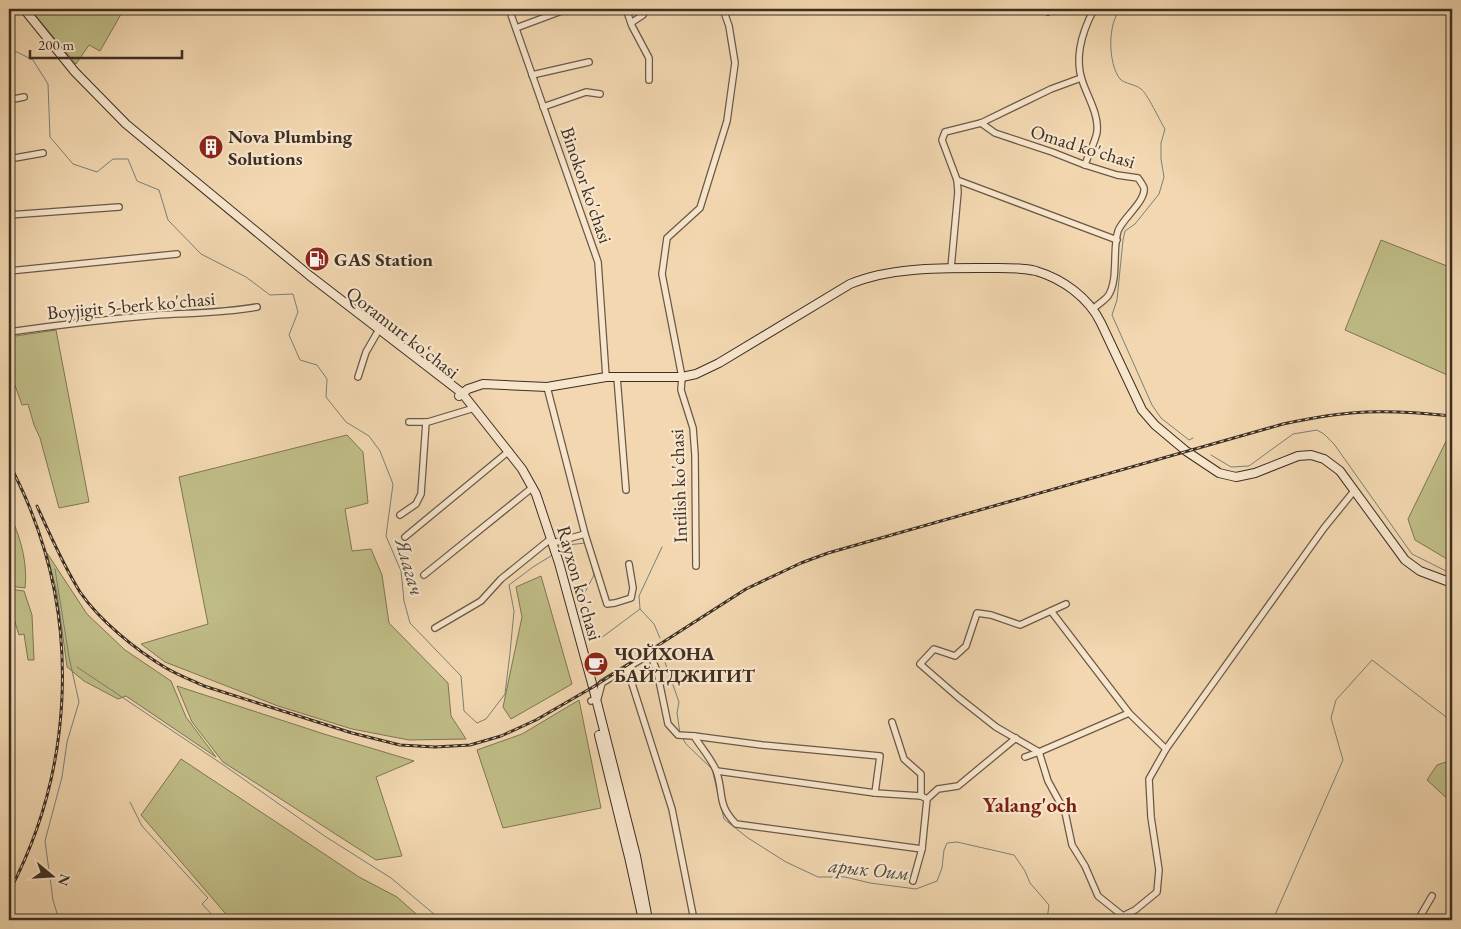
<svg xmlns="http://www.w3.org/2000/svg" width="1461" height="929" font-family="'EB Garamond',serif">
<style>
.green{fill:#c0bd87;stroke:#7e7655}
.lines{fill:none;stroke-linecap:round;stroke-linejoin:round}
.stream{stroke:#77817b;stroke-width:1}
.street-casing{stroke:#6a5946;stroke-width:8}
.secondary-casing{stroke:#3c2f23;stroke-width:10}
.street{stroke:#f7e5cc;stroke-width:5.5}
.secondary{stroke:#f7e5cc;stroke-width:8}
.rail-casing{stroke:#3c2f23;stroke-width:3}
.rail{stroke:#f7e5cc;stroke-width:1;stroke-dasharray:4;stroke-linecap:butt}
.labels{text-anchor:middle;stroke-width:4.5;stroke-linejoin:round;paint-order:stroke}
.poi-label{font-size:19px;font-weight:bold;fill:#3c2f23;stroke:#f7e5cc;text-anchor:start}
.street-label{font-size:19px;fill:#3c2f23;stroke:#f7e5cc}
.water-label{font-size:20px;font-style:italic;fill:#504a40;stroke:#f7e5cc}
.quarter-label{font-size:21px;font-weight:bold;fill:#7a1f14;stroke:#f7e5cc}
</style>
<rect width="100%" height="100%" fill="#f2d7b0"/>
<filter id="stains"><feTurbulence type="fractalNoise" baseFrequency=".004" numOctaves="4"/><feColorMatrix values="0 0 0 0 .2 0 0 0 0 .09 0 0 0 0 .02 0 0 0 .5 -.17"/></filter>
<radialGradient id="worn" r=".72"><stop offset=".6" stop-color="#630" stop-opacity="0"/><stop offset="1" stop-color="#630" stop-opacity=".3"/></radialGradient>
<g class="green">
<polygon points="30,9 124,9 100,51 89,45 76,64"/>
<polygon points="1381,240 1452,268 1452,377 1345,330"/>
<polygon points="56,330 89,502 59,508 40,438 34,425 28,404 22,405 11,374 15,370 9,346 9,337"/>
<polygon points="1452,429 1452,562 1415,540 1408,519"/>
<polygon points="347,435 363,452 368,503 345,509 352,551 371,549 382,575 389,623 448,683 451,716 466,739 409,740 352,729 278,706 165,662 141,644 208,624 179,477"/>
<path d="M9,513C20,535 28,563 25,588L9,586Z"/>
<polygon points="47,553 87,614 125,650 171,681 186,717 216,757 126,696 118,699 84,681 67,667 57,593"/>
<polygon points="541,576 572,684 511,719 503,707 522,617 516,587"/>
<polygon points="9,589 24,591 32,615 34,660 28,660 24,634 19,635 10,606 9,606"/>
<polygon points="177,686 324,734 414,761 376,777 402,856 376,860 223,762 192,722"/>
<polygon points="579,700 601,808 503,828 477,750 522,734"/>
<polygon points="181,759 359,877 397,897 423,920 231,920 141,815"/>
<polygon points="1452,760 1452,803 1427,780 1437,765"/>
</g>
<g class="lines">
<g class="stream">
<path d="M1121,9C1107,22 1108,64 1120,79C1125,84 1135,84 1141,89C1147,93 1160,121 1165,129L1161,143V159L1164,177L1159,194L1135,224L1125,231L1123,240L1117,300L1112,315L1152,405L1161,418L1189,440L1193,438"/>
<polyline points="9,48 33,60 48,84 50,137 73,164 97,172 113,159 128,159 137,181 159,190 168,220 201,254 246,277 270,295 293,294 298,312 289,335 300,360 317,365 327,379 326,397 346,422 369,436 380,451 393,484 386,536 401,571 404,601 410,623 461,676 464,711 477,723 486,719 505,694 510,653 514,611 509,585 533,567 554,554"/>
<polyline points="1211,455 1231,467 1249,466 1293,434 1317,430 1324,434 1334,444 1412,554 1452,574"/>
<polyline points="559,550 567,545 586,543"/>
<polyline points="590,559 594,575 582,598 581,620 592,636 601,638 640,609"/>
<polyline points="55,569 69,657 79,702 67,742 62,777 45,841 53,900 59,920"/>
<polyline points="660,638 654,624 640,609 639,596 662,547"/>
<polyline points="661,651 679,702 677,713 680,733"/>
<polyline points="77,667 222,764 326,837 391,878 441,920"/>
<polyline points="682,737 686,744 712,769 724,819 748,838 786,862 818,877 845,877 870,883 916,889 937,881 942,868 944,850 947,843 957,842 1014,855 1025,871 1030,883 1049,905 1047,920"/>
<polyline points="130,802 142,826 208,898 202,904 217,920"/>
<polyline points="1275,920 1275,915 1343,760 1331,718 1336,700 1372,660 1450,720 1452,719"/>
</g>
<defs>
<g id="street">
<polyline points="509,9 598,262 606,377"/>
<polyline points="626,9 632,26 649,58 649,80"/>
<polyline points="1048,12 1051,9"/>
<polyline points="631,23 643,15 645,9"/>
<polyline points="516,28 567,9"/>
<polyline points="532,75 589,62"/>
<polyline points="9,100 24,97"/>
<polyline points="543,107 586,92 600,94"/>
<path d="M981,123L995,133L1052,152L1085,165L1117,175L1138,178C1140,181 1143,185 1144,188C1146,201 1122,219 1118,231C1112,249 1119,280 1108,296C1104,301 1097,305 1093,309"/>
<polyline points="9,159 43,153"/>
<path d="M1085,165C1088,155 1095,143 1097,132C1099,114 1087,96 1082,80C1074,56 1083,30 1094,9"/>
<polyline points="957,180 1117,240"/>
<polyline points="9,215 119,207"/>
<polyline points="951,268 958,192 957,180 942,140 945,132 981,123 1051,89 1081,78"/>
<polyline points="9,271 177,254"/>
<path d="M9,332C58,325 108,319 157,315C191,313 224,313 257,307"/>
<polyline points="358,377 366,352 377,333"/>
<polyline points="617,377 626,490"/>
<polyline points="547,387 585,534 607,604 615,603 631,598 633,588 629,564"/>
<polyline points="409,422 428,422 471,409 474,407"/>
<polyline points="400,515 416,504 421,494 426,422"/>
<polyline points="405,537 509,451"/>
<polyline points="553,543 585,534"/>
<polyline points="696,566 695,455 693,428 681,390 682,377 662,274 667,238 700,208 727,121 735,63 729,26 723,9"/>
<polyline points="424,575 533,487"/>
<polyline points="1066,604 1020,625 991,615 977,613 966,646 955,656 934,649 920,664 958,697 996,727 1039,752 1048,781 1065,812 1072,845 1085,866 1098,896 1123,916"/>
<polyline points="1051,611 1129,713 1166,749"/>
<polyline points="435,628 481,601 501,579 548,541 552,540"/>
<polyline points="627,668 672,809 694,920"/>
<polyline points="591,701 598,698 602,683 650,654 657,671 668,724 678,735 694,736 762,745 880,756 875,793"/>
<polyline points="892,722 904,759 921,774 921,796"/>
<path d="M694,736C700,746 714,762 717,773C724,796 717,804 736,824L922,849"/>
<polyline points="1025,757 1039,752 1129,713"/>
<polyline points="717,771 875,793 921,796 927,799"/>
<polyline points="913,881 922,849 927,799 938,789 958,786 1016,738"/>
<polyline points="1122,920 1123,916 1135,910 1157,892 1159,870 1151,817 1149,779 1166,749 1324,528 1354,491"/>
<polyline points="1418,920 1432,896"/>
</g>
<g id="secondary">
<polyline points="24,9 75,72 126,124 310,276 462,393 522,469 536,494 559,563 593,687 636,856 648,920"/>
<path d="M459,396L468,389L483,384L547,387L606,377H682L696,374L719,363L850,284C890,267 943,268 986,268C1003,268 1020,267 1036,271C1063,279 1089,298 1101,323L1142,410L1155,425L1186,451L1219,473L1236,477L1255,473L1298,456L1311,455L1324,459L1340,471L1405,560L1420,571L1452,583"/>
<polyline points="599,735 629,857 643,920"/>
</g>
</defs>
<use href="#street" class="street-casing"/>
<use href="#secondary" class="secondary-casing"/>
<use href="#street" class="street"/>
<use href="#secondary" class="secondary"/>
<defs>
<g id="rail">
<path d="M9,463C17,479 25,495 31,511C80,634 71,776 9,892"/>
<path d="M37,506C50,535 63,565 80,592C100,621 136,650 166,668C178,675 191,680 204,686L352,733L400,745L435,747L470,745L501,736L536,720L593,687L746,589L801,563L828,553L1283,424C1311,418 1339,413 1367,412C1396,411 1424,413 1452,416"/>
</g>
</defs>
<use href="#rail" class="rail-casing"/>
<use href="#rail" class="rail"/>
</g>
<defs>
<symbol id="building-disc" viewBox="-11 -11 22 22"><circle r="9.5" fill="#8f2418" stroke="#f7e5cc"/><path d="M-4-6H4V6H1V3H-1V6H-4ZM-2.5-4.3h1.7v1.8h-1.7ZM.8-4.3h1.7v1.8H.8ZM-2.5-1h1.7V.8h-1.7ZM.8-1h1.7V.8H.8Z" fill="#fff"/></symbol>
<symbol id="fuel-disc" viewBox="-11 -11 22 22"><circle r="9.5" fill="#8f2418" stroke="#f7e5cc"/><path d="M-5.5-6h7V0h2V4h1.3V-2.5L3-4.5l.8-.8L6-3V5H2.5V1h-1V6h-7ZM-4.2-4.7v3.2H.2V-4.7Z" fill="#fff"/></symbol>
<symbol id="cafe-disc" viewBox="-11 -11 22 22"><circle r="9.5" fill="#8f2418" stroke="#f7e5cc"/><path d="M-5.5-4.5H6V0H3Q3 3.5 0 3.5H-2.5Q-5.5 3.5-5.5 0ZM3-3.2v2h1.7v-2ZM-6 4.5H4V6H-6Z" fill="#fff"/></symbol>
</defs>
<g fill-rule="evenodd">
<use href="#building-disc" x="197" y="133" width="28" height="28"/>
<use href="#fuel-disc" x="303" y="245" width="28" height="28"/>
<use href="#cafe-disc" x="582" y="650" width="28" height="28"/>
</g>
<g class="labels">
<g class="poi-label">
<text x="228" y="143">Nova Plumbing<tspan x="228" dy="22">Solutions</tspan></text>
<text x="334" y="266">GAS Station</text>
<text x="614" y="660">ЧОЙХОНА<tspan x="614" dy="22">БАЙТДЖИГИТ</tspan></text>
</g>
<g class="street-label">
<text transform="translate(1083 146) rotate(17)" y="7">Omad ko'chasi</text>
<text transform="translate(587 185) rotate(71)" y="7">Binokor ko'chasi</text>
<text transform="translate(131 305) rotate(-5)" y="7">Boyjigit 5-berk ko'chasi</text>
<text transform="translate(403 332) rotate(38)" y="7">Qoramurt koʻchasi</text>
<text transform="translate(678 486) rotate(-92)" y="7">Intilish ko'chasi</text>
<text transform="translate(580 583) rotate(74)" y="7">Rayxon ko'chasi</text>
</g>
<g class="water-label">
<text transform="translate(410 567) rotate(74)" y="7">Ялагач</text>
<text transform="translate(869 869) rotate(6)" y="7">арык Оим</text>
</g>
<g class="quarter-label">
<text x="1030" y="812">Yalang'och</text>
</g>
</g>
<rect width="1461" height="929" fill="none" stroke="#f2d7b0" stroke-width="30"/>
<rect x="10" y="10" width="1441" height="909" fill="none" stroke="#3c2f23" stroke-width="2.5"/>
<rect x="15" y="15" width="1431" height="899" fill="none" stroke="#3c2f23"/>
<g transform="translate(52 876) rotate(108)" stroke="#f7e5cc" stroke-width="4" paint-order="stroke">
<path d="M0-4L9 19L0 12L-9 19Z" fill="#3c2f23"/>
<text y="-8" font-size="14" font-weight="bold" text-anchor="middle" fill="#3c2f23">N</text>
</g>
<path d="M30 50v8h152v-8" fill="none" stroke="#3c2f23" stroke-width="2.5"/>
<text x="38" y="50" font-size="15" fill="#3c2f23" stroke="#f7e5cc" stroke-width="4" paint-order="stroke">200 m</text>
<rect width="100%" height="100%" filter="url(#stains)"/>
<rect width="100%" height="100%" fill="url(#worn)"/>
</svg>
